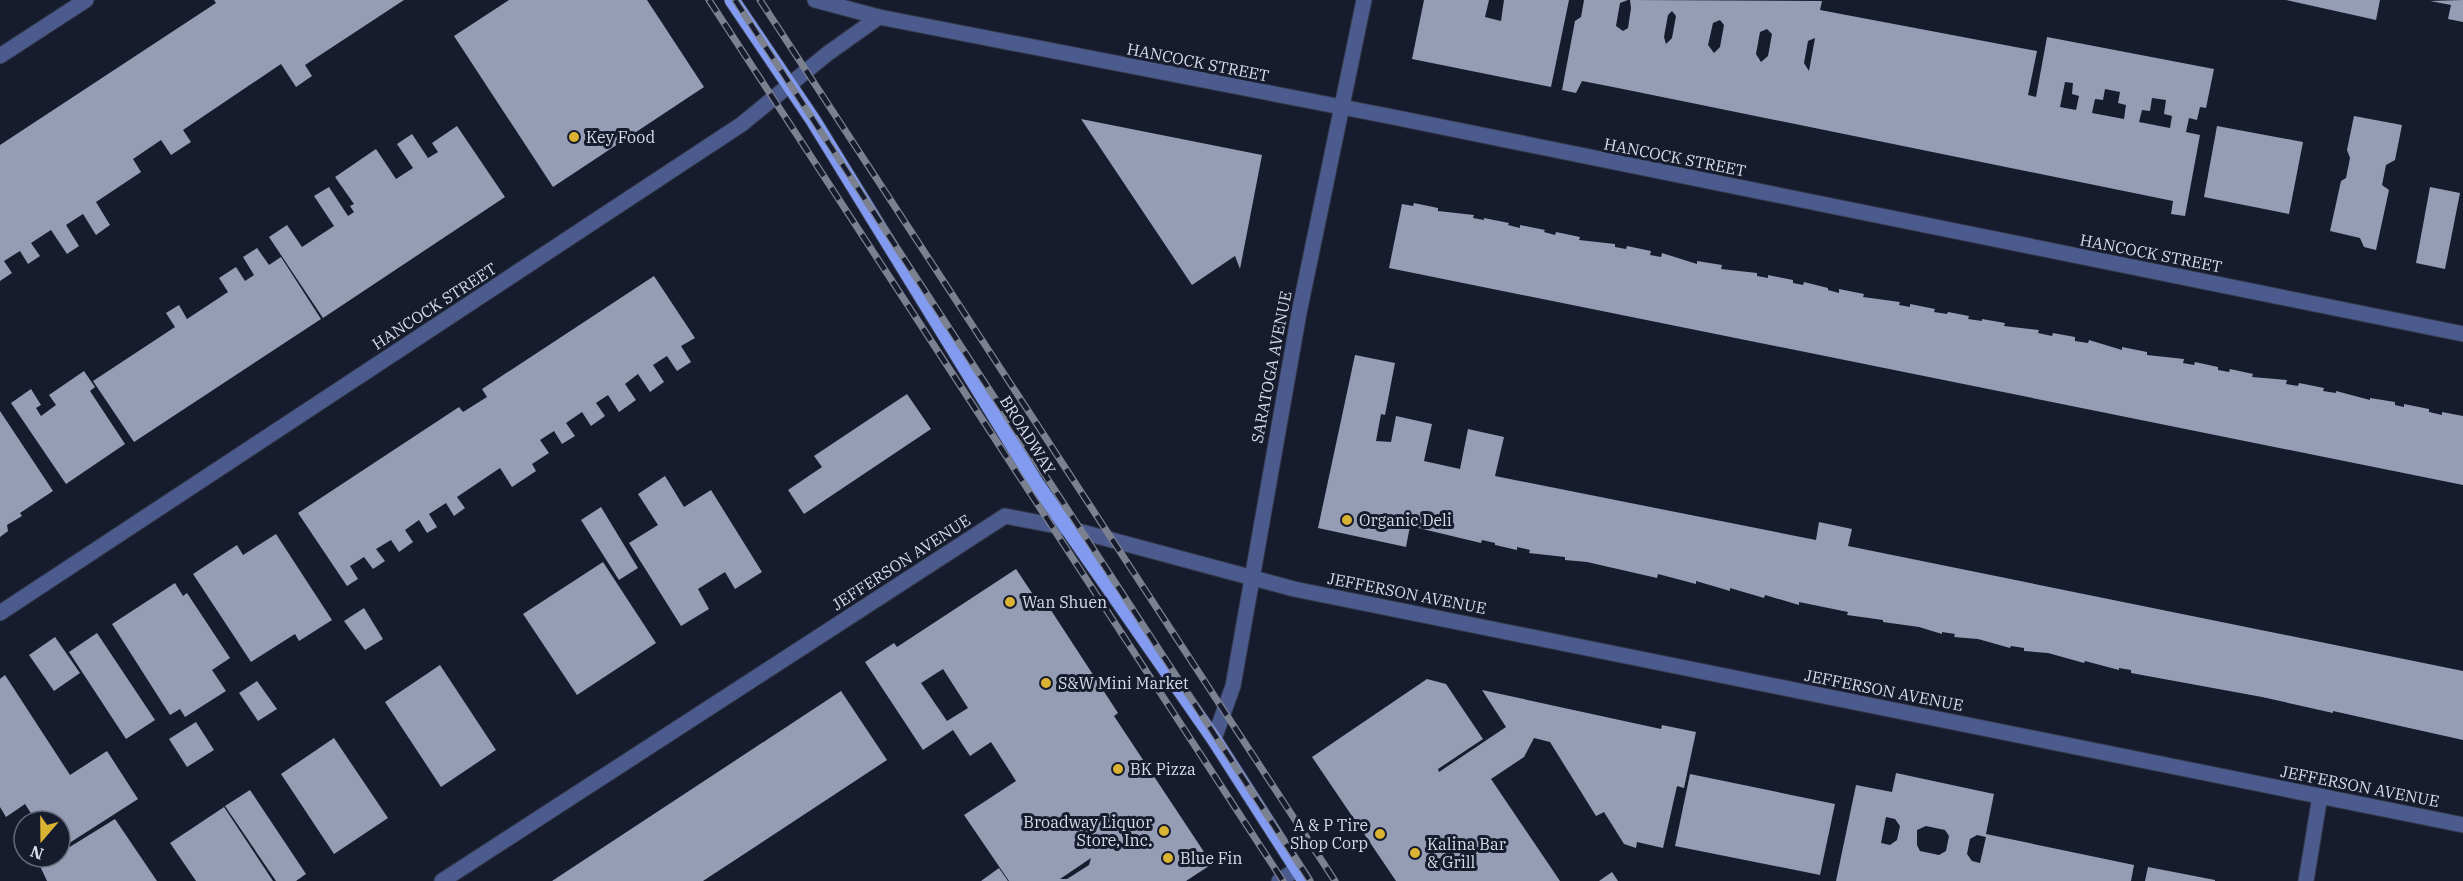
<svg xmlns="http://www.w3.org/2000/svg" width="2463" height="881" font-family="'IBM Plex Serif',serif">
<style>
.building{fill:#959db4;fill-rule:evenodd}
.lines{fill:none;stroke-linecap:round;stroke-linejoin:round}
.service-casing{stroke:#313747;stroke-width:17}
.minor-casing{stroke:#313747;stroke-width:17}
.primary-casing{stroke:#313747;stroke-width:17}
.service{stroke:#4c5b8e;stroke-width:15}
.minor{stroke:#4c5b8e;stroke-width:15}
.primary{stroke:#829bf0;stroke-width:15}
.rail-casing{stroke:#7c8190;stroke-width:7}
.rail{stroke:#161c2d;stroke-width:4.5;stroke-dasharray:14;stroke-linecap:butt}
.poi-dot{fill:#dbb333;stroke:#161c2d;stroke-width:2}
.labels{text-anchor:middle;stroke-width:6;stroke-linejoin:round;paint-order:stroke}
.street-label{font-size:16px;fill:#d9dde9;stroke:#161c2d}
.poi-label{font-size:16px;fill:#d9dde9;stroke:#161c2d;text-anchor:start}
</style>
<rect width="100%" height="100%" fill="#161c2d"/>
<g class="building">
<polygon points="214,0 404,0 305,65 312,76 296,87 281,64 183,130 191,142 171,155 161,140 133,159 141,172 96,202 110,225 96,235 83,214 66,225 79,246 67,254 51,230 31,243 40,256 28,264 20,251 4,261 12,273 0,281 0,145 216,3"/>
<polygon points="509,0 647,0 704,87 553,187 454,36"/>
<polygon points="1424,0 1489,0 1485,17 1501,21 1504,0 1569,0 1551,87 1412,59"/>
<path d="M1584,0H1628L1620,3L1616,26L1623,31L1628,28L1631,8L1630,0L1822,1L1820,10L2037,51L2028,95L2036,97L2047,37L2214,69L2206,108L2200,107L2197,120L2189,118L2186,132L2200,135L2185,216L2171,214L2173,201L1613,87L1582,81L1576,93L1562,90L1575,21L1581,17ZM1672,11L1676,16L1672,38L1666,44L1664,37L1668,15ZM1720,20L1724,25L1720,47L1714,53L1708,45L1713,23ZM1767,29L1772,34L1768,56L1761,62L1756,54L1760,32ZM1815,38L1809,71L1804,63L1808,41ZM2065,82L2073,83L2072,94L2079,96L2076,110L2060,107ZM2105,89L2120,92L2118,103L2126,105L2124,119L2092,113L2095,99L2103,100ZM2152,98L2166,100L2164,114L2172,116L2170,128L2139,122L2142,110L2150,111Z"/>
<polygon points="2286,0 2380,0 2376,20"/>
<polygon points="2463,0 2463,22 2448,19 2451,5 2430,1"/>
<polygon points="2354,116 2402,125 2395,160 2386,165 2382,185 2389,190 2376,250 2364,247 2360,238 2330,231 2341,181 2346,178 2350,158 2347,150"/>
<polygon points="1081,119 1262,155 1240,269 1235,256 1192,285"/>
<polygon points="457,126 505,197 323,318 269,237 287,225 302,247 334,226 314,196 329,187 348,216 354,212 350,206 354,204 335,177 376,149 396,179 413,168 397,144 412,134 428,158 438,152 432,143"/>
<polygon points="2217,126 2303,142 2289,214 2204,197"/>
<polygon points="2430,187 2460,193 2445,269 2416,263"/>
<polygon points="1414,203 1438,208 1438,211 1474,215 1473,218 1484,220 1484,218 1509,223 1508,225 1520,228 1520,225 1545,230 1544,232 1555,235 1556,232 1580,237 1579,240 1615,244 1615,247 1626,249 1627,246 1651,251 1650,255 1661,257 1662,253 1697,264 1697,261 1722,265 1721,269 1757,273 1757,276 1768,278 1768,275 1793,280 1793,283 1803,285 1804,282 1828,288 1828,290 1839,293 1839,289 1864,294 1863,297 1900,302 1899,305 1910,307 1910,304 1935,309 1934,312 1947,314 1948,312 1969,316 1968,319 1982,321 1982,319 2005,323 2004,326 2039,330 2038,333 2052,336 2053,333 2075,337 2075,341 2088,343 2089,340 2122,350 2122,347 2147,352 2147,355 2184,359 2183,363 2194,365 2195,362 2218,367 2218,370 2229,372 2230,369 2253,374 2252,377 2287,380 2286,384 2298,386 2299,383 2324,388 2323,391 2336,393 2336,391 2370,400 2370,398 2395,402 2395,405 2404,407 2404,404 2429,409 2429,412 2442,415 2442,412 2463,416 2463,485 1389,268 1402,204 1413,206"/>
<polygon points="257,248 269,265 281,257 321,319 134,442 93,381 175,327 166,313 179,305 187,319 228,292 219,278 236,267 245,281 254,275 243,257"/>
<polygon points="654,276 695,338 681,346 691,362 677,371 667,356 653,365 664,382 650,392 638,374 625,384 636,400 619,412 608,395 596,403 605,416 591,426 582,412 566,423 575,436 562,444 554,431 540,440 549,453 532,464 536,471 512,487 500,468 457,497 465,508 454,516 446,503 429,514 437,527 427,533 419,520 405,530 413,542 399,552 391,540 376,549 385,561 373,569 364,557 350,566 358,579 347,586 298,513 459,407 463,412 487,397 482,389"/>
<polygon points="1355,355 1395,363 1385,415 1381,414 1376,441 1391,442 1396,416 1432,424 1424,461 1460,469 1468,429 1504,437 1495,476 1816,540 1819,522 1852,529 1848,546 2463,671 2463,740 2333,711 2333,713 2262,697 2131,673 2131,670 2119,668 2119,670 2085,661 2084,663 2048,653 2024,651 2024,648 2011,646 2010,648 1978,639 1954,637 1955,634 1942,632 1942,634 1919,627 1883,622 1883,620 1847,615 1848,612 1799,602 1799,605 1765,595 1764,598 1730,588 1730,591 1696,581 1696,584 1658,574 1657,578 1587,562 1565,560 1565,557 1529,553 1530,550 1517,547 1517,550 1495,545 1495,543 1482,540 1481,543 1410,526 1406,547 1318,528"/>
<polygon points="84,371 95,387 90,391 125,444 66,484 11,403 31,389 41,405 36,408 41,416 56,405 49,395"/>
<polygon points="907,394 931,429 804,514 788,490 822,467 814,456"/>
<polygon points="0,411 53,491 20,513 22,516 7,525 8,531 0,537"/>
<polygon points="665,476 684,507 711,490 762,572 735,589 725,572 698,589 709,609 681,626 629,543 658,525 638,494"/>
<polygon points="601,507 638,568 619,580 581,520"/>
<polygon points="276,534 332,620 299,641 295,634 251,662 193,574 237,545 243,555"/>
<polygon points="603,562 656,643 577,695 523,614"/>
<path d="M1016,569L1040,605L1045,601L1118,713L1114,716L1212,864L1186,881H1009L964,815L1016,781L991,742L970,756L953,730L923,750L865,662L894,643L897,647ZM943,669L968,708L947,721L921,683ZM1091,858L1089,865L1067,879H1060Z"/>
<polygon points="175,583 183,596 187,593 230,658 212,670 226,691 185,717 180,709 170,715 112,624"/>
<polygon points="364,608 383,639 365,650 344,621"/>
<polygon points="97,633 155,720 126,739 69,652"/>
<polygon points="55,637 80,673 54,691 29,655"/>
<polygon points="440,665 496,750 441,787 385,702"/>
<polygon points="5,675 70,775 107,751 138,799 60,849 60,821 36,821 25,804 6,817 0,807 0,679"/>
<polygon points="1427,679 1446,684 1483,739 1438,769 1439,772 1506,727 1482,690 1661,729 1662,725 1696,732 1684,788 1677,786 1663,848 1637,842 1636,848 1624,844 1604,812 1596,816 1550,742 1534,738 1524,757 1491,779 1560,881 1396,881 1312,757"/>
<polygon points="257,681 277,709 258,721 239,693"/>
<polygon points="841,691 887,760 703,881 552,881"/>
<polygon points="196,722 214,750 187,767 169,739"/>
<polygon points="334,738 388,818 334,854 281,774"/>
<path d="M1896,773L1994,794L1986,834L2134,865L2131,881H1836L1856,785L1892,792ZM1886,817L1895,819L1900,826L1897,840L1890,845L1881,843ZM1926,826L1945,830L1949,836L1946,851L1939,855L1920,851L1917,845V830ZM1977,835L1986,837L1980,863L1972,861L1967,854L1970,839Z"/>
<polygon points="1690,774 1835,804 1820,875 1675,846"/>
<polygon points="250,790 306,874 296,881 276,881 225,806"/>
<polygon points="224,807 273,881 196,881 170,843"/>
<polygon points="115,819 157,881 47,881 40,866 54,857 60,857 60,853"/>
<polygon points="2148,867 2215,880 2215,881 2145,881"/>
<polygon points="999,868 1008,881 981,881"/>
<polygon points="1612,872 1618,881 1599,881"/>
</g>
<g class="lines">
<defs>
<polyline id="service" points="2306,881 2320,796"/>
<g id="minor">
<polyline points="815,0 879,17 1388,116 2463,334"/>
<polyline points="0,56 86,0"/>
<polyline points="0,613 742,124 827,54 879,17"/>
<polyline points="1214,739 1233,686 1299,313 1364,0"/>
<polyline points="442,881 1005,516 1067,528 1294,589 2463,825"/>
<polyline points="1279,881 1297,869"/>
</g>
<polyline id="primary" points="732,0 813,120 1036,483 1214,739 1305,881"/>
</defs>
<use href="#service" class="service-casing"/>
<use href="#minor" class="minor-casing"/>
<use href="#primary" class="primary-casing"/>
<use href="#service" class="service"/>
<use href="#minor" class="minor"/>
<use href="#primary" class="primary"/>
<defs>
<g id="rail">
<polyline points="709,0 1283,881"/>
<polyline points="735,0 1310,881"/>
<polyline points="760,0 1335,881"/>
</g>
</defs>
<use href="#rail" class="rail-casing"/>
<use href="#rail" class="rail"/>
</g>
<g class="poi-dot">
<circle cx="574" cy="137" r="6"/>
<circle cx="1347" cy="520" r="6"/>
<circle cx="1010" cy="602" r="6"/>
<circle cx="1046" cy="683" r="6"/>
<circle cx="1118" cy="769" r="6"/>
<circle cx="1164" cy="831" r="6"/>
<circle cx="1380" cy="834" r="6"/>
<circle cx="1415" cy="853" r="6"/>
<circle cx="1168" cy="858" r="6"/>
</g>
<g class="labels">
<g class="street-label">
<text transform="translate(1198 62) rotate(11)" y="6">HANCOCK STREET</text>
<text transform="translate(1675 157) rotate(11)" y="6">HANCOCK STREET</text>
<text transform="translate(2151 253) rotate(11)" y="6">HANCOCK STREET</text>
<text transform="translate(434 306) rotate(-33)" y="6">HANCOCK STREET</text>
<text transform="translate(1271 367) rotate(-79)" y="6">SARATOGA AVENUE</text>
<text transform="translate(1028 435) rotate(58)" y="6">BROADWAY</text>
<text transform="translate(901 562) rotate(-33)" y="6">JEFFERSON AVENUE</text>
<text transform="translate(1407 593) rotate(11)" y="6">JEFFERSON AVENUE</text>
<text transform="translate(1884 690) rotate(11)" y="6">JEFFERSON AVENUE</text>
<text transform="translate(2360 786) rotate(11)" y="6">JEFFERSON AVENUE</text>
</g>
<g class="poi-label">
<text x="586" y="143">Key Food</text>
<text x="1359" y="526">Organic Deli</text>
<text x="1022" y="608">Wan Shuen</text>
<text x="1058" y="689">S&amp;W Mini Market</text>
<text x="1130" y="775">BK Pizza</text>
<text x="1152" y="828" text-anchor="end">Broadway Liquor<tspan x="1152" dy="18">Store, Inc.</tspan></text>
<text x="1368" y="831" text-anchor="end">A &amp; P Tire<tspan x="1368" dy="18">Shop Corp</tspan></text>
<text x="1427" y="850">Kalina Bar<tspan x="1427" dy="18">&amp; Grill</tspan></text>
<text x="1180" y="864">Blue Fin</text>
</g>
</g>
<g transform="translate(42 839) rotate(200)"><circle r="28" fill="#161c2d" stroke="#646978" stroke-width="1.5"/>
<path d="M0-4.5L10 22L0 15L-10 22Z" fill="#dbb333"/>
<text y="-9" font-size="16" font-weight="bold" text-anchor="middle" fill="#d9dde9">N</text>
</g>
</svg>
